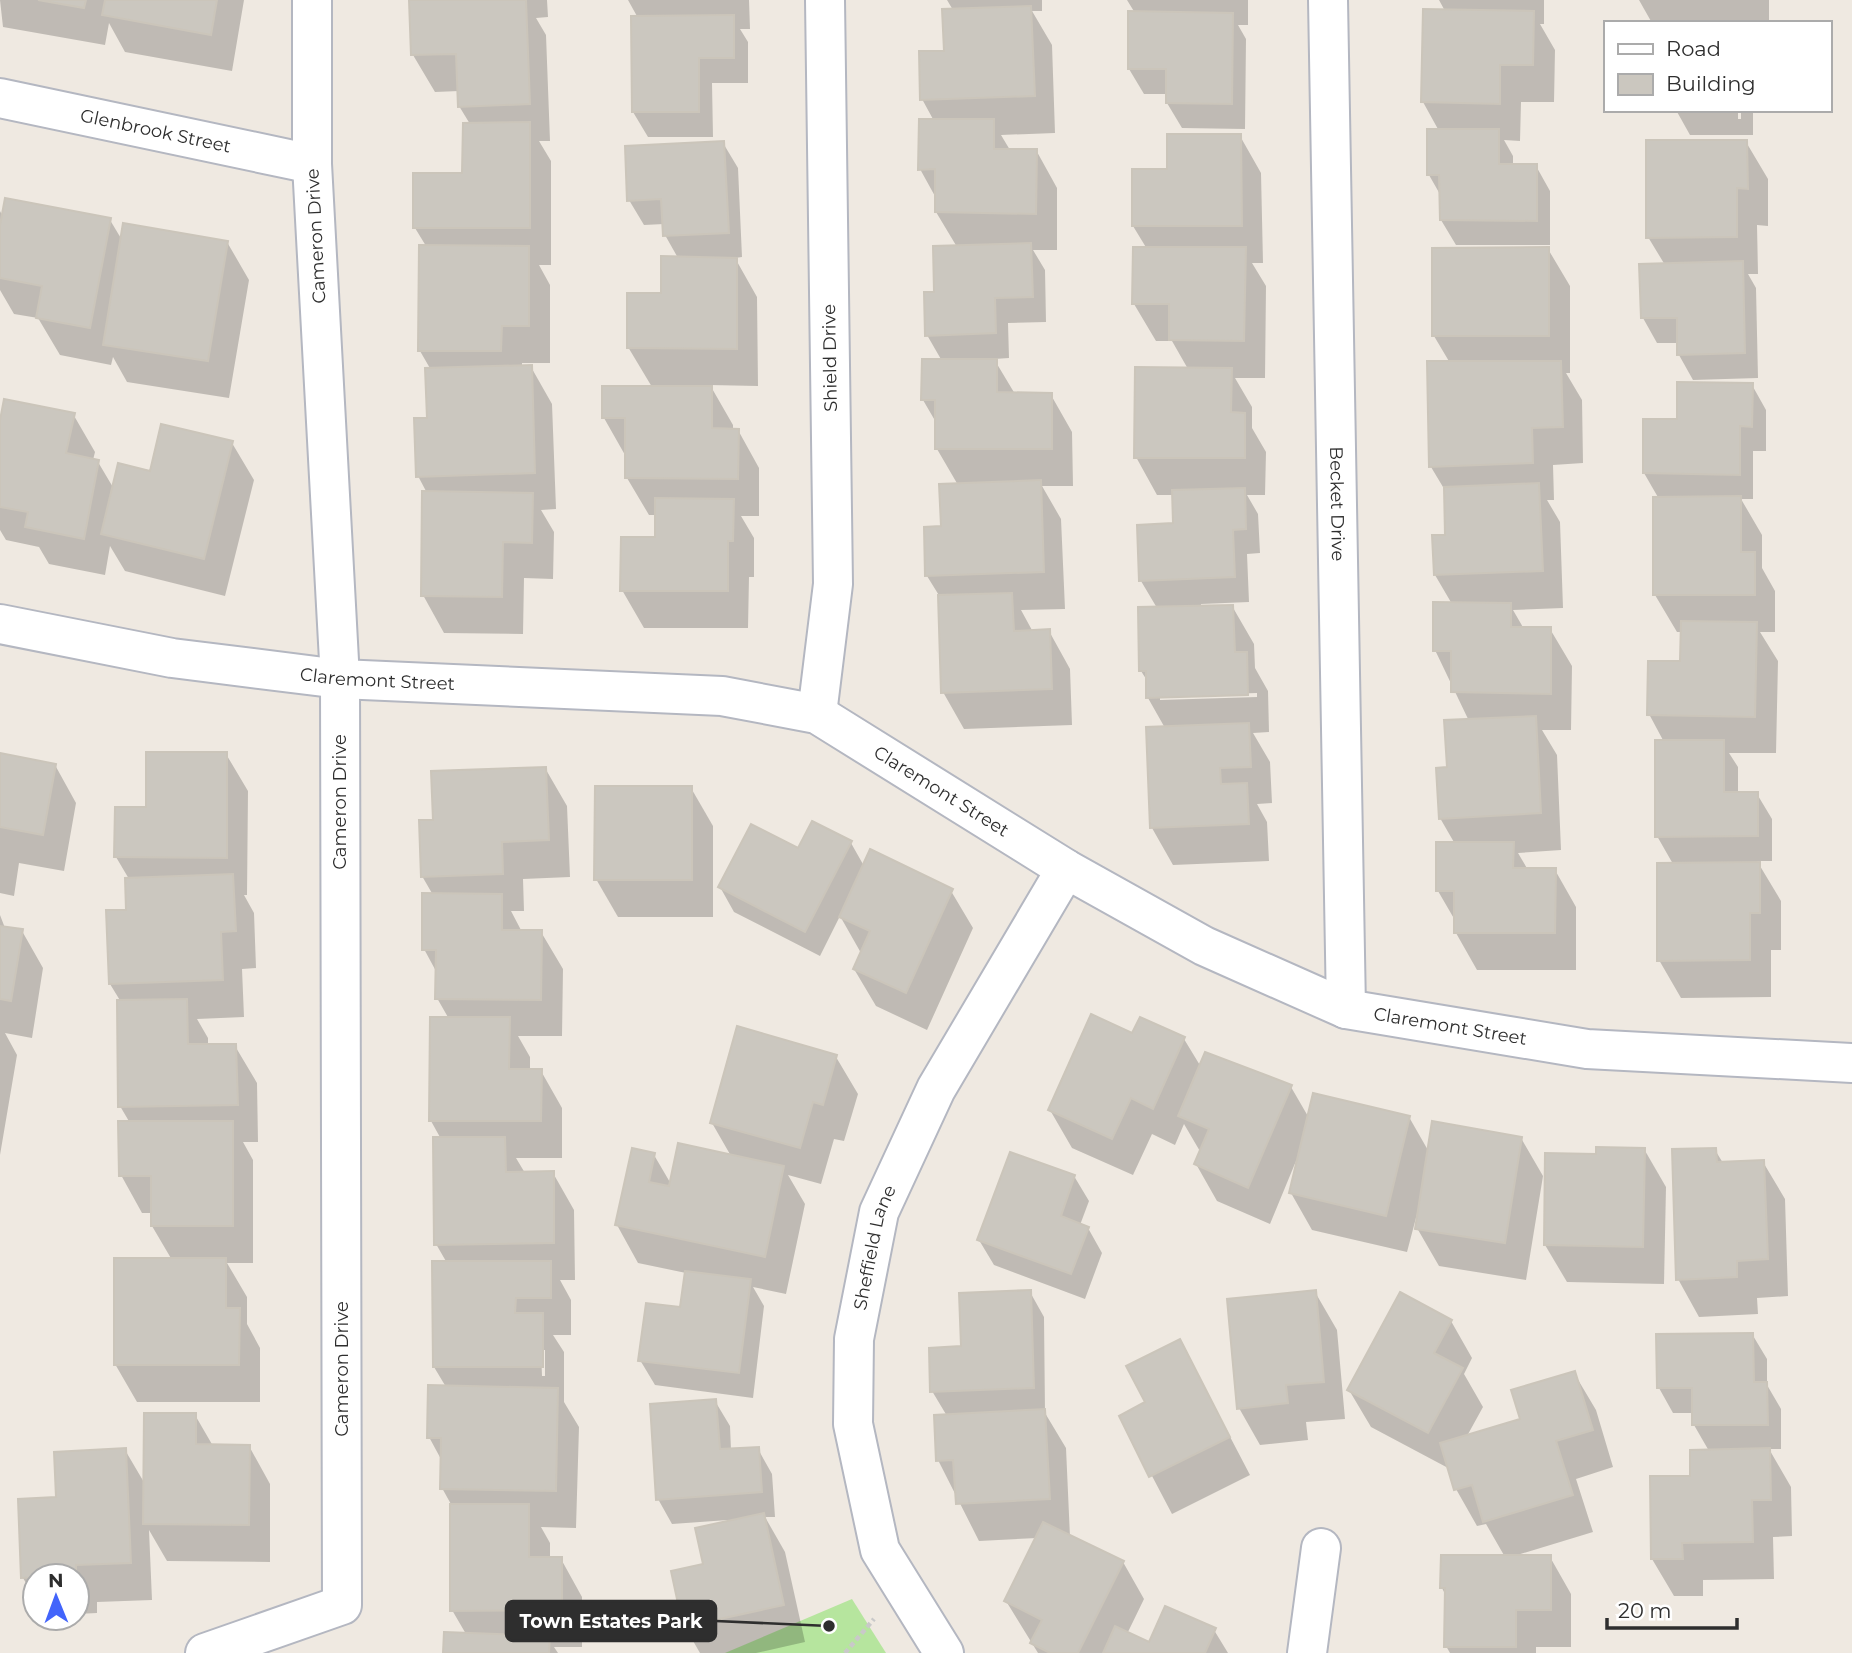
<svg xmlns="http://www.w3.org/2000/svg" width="1852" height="1653" font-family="Montserrat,sans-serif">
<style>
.green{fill:#b6e59e}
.shadow{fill:#0003;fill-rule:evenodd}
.building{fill:#cbc7bf;stroke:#cbc5ba;stroke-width:2}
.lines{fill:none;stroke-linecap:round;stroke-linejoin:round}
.street-casing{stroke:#b4b7c1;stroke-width:42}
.path{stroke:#c9c9c9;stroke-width:4.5;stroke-dasharray:5 3.5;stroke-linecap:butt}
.street{stroke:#fff;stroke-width:38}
.labels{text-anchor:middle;stroke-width:6;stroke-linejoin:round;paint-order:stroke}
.street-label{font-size:18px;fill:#2e2e2e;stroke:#fff}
.leader{fill:none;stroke:#2e2e2e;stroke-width:2.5}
.callout-dot{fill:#2e2e2e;stroke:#fff;stroke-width:2.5}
.callout{fill:#2e2e2e;stroke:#2e2e2e;stroke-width:2.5}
.callout-label{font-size:19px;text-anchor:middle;font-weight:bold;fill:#fff}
</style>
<rect width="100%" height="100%" fill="#efe9e1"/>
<polygon class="green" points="852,1599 886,1653 725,1653"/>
<g class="shadow">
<polygon points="0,0 244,0 232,71 125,52 109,23 105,45 3,27"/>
<polygon points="421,0 547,0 548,17 536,18 546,35 550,141 539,141 551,161 551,265 539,265 550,285 550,363 522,363 522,367 531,367 552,404 556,509 541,510 554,532 553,579 524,578 523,634 444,633 423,595 427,493 418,476 429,420 431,370 420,351 426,246 415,228 464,175 470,124 459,106 459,91 435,92 413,55"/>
<polygon points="628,0 749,0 750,29 740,29 748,42 748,83 712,83 713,137 648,137 633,112 633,18 638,18"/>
<polygon points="947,0 1042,0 1042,11 1032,11 1052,45 1055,133 1001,135 1010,150 1036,150 1057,188 1057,250 1033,250 1045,270 1046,322 1008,323 1009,358 994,359 1015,394 1051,395 1072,432 1073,486 1042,486 1061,519 1065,609 1021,610 1033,632 1049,631 1070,669 1072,725 964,729 943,692 940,597 927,576 958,485 937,449 937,424 923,400 942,361 927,335 936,294 957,247 936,212 936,198 920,169 934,121 922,99 946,52 953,10"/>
<polygon points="1127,0 1248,0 1248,25 1238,25 1246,39 1245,129 1182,128 1167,103 1168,94 1144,94 1129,69 1135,13"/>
<polygon points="1439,0 1544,0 1544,24 1540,24 1555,50 1554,102 1521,102 1520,141 1504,140 1513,156 1513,166 1536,166 1550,191 1550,245 1456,245 1441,220 1441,196 1429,175 1439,131 1423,102 1445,11"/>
<polygon points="1639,0 1769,0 1769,23 1639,23 1652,23"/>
<polygon points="1676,110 1738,110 1738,119 1741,119 1741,110 1753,110 1753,135 1690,135"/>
<path d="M1240,136L1261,173L1263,263H1252L1266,286L1265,378H1235L1252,407V428L1266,452L1265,495H1247L1258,514L1260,553L1247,554L1249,602L1201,604V607L1232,606L1254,644L1255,668L1268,691L1269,732L1253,733L1270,762L1272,803L1257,804L1267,822L1269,861L1173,865L1152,828L1165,728L1148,698V682L1141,671L1157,608L1141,581L1175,525L1174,495H1157L1136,457L1188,369L1172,341H1156L1134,304L1147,249L1133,226L1169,171ZM1257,693V697L1160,700V696Z"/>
<polygon points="1746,142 1768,179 1768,226 1757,225 1758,274 1748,274 1756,288 1758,378 1693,380 1679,355 1679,343 1657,343 1643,318 1665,265 1648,237"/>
<polygon points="723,143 738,168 742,257 735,258 757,297 758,386 710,385 733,425 733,430 738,430 759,468 759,516 741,516 754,538 754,577 749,577 748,628 644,628 622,590 657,539 657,515 649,515 627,478 625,455 604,418 652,387 628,347 662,295 678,258 665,235 664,224 644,225 629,200"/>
<polygon points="0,211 3,217 110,220 122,240 227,242 249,280 229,398 127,382 113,357 111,365 60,355 38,318 14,314 0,290"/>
<polygon points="1548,249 1570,286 1570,373 1566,373 1582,400 1583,463 1553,465 1554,500 1547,500 1560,522 1563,608 1513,610 1524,629 1550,629 1572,666 1571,730 1542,730 1557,755 1561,850 1518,853 1528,870 1555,870 1576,907 1576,970 1477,970 1456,933 1456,922 1438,891 1455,844 1440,818 1449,769 1469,721 1435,650 1452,604 1435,575 1447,536 1446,492 1431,467 1450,363 1434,336"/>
<polygon points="1752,385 1766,410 1766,451 1753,451 1753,499 1741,499 1762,535 1762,568 1775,591 1775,632 1760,632 1778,661 1776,753 1729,753 1738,767 1738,794 1757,794 1772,819 1772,861 1757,861 1781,901 1781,950 1771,950 1771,997 1681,998 1659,960 1673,864 1657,836 1664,742 1649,714 1682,663 1682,632 1677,632 1655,595 1659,499 1644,473 1679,420"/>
<polygon points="73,414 95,452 93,460 98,462 114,489 232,443 254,480 225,596 125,571 110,546 105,575 49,564 39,547 6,540 0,530 0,428"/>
<polygon points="226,754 248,791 247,895 244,895 254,913 256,968 242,969 244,1017 197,1019 208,1038 208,1046 235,1046 257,1083 258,1142 243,1142 253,1160 253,1263 227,1263 247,1297 247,1324 260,1348 260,1402 137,1402 115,1364 172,1260 152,1226 153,1213 142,1213 121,1175 130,1123 120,1106 121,1002 110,984 128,911 129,879 116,857 147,809"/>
<polygon points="0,755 55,765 76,803 64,871 19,863 14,896 0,893"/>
<path d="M545,768L567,806L570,877L523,879L524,911H511L522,932H541L563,969L562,1036H518L530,1057V1071H541L562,1108V1158H516L525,1173H553L574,1210L575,1280H560L571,1300V1335H553L564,1352V1402L579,1427L576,1528L541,1527L550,1543V1559H561L582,1597V1647H554L558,1653H444L466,1634L452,1610V1506L442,1488V1461L429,1437L446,1387L434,1367L447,1263L436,1244L441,1139L431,1121L449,1019L437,998V973L424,949L433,895L422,876L435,821ZM541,1350H545V1376H542Z"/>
<polygon points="691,788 713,826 713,917 618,917 596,879"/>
<polygon points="851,843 864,866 951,891 973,928 927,1030 876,1006 854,969 861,953 840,916 820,956 734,912 720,887 799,850"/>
<polygon points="0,915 5,928 22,931 43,968 32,1038 5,1033 17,1055 0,1155"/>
<polygon points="1133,1035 1184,1039 1201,1067 1291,1087 1309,1118 1409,1117 1429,1152 1521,1138 1543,1176 1526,1280 1439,1266 1417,1228 1419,1214 1417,1214 1407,1252 1312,1230 1291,1193 1296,1161 1270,1224 1217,1201 1196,1164 1201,1153 1184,1124 1175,1145 1152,1134 1133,1175 1072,1148 1050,1110"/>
<polygon points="836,1057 858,1094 844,1141 834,1139 821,1184 788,1175 805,1204 786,1294 753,1287 764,1306 753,1398 655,1385 640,1360 682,1308 686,1273 638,1263 617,1225 654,1155 671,1184 731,1156 712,1123"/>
<polygon points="1644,1149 1666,1187 1664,1284 1567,1282 1545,1245 1598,1155"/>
<polygon points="1715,1150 1723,1163 1763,1162 1785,1199 1788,1296 1757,1298 1758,1314 1699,1317 1678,1279"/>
<polygon points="1074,1176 1089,1201 1080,1225 1088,1228 1102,1253 1085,1299 994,1265 979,1240"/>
<polygon points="1030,1292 1044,1317 1045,1413 1066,1448 1070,1537 1123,1562 1144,1599 1127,1634 1150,1644 1214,1630 1228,1653 1038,1653 1006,1601 1037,1538 979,1541 938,1460 947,1416 932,1391 963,1348"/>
<polygon points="1315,1292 1337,1330 1345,1419 1306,1422 1308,1440 1260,1445 1239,1408"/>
<polygon points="1451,1321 1472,1358 1464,1374 1483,1407 1467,1436 1522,1420 1574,1373 1596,1410 1613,1467 1576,1479 1593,1532 1514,1556 1550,1557 1571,1594 1571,1647 1536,1647 1536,1653 1450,1653 1446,1646 1446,1596 1442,1588 1505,1557 1486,1524 1477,1526 1456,1489 1450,1469 1371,1427 1349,1390"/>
<polygon points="1752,1334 1767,1359 1767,1385 1781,1409 1781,1449 1769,1449 1791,1487 1792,1536 1773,1537 1774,1579 1703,1580 1703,1596 1674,1596 1652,1559 1692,1478 1709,1451 1694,1425 1694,1413 1673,1413 1659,1388"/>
<polygon points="1180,1341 1250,1475 1172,1514 1121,1417 1148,1403"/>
<polygon points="715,1401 730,1426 731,1450 758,1449 772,1474 775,1517 765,1517 785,1552 805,1642 756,1653 700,1653 685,1627 673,1573 705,1566 728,1520 672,1524 658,1499"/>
<polygon points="195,1415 213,1446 249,1446 270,1484 270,1562 167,1561 149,1530 152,1600 97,1602 97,1613 77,1614 77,1576 35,1576 35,1598 23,1578 58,1499 125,1450 145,1484"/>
</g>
<g class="building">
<polygon points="38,0 86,0 84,8"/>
<polygon points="105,0 217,0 211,35 102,15"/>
<polygon points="409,0 526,0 530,104 458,107 456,54 411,55"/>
<polygon points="1031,6 1035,96 920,100 919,51 944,51 942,9"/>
<polygon points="1423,9 1534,11 1533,65 1500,65 1500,104 1421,102"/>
<polygon points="1128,11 1233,13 1232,104 1166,103 1166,69 1128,69"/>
<polygon points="734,15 734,58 699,58 699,112 632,112 631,16"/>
<polygon points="1638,21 1740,22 1740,23 1637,23"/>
<polygon points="919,119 994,119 994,149 1037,149 1036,214 935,212 935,169 918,170"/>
<polygon points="530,122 530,228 413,228 413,173 462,173 463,123"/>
<polygon points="1427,129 1499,129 1499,164 1537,164 1537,221 1440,220 1439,175 1427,175"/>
<polygon points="1167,134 1241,134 1242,226 1132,226 1132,169 1167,169"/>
<polygon points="1646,140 1747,140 1748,189 1737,188 1737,237 1646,238"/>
<polygon points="724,141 729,233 663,236 661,199 627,201 625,146"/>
<polygon points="5,198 111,218 90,328 36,318 42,286 0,278 0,225"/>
<polygon points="123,223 228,241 208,361 103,345"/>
<polygon points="1031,243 1033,297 995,298 996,333 925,336 924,292 934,292 933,246"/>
<polygon points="419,245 529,246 529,326 502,326 501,351 418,351"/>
<polygon points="1133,247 1246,247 1244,341 1169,340 1169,304 1132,304"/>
<polygon points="1549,247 1549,336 1432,336 1432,248"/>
<polygon points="661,256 737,258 737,349 627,348 627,293 661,293"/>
<polygon points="1743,261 1745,353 1677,355 1677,318 1641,318 1639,264"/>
<polygon points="922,359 997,359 997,392 1052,393 1052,449 935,449 935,400 921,400"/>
<polygon points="1427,361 1561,361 1563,427 1532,428 1533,463 1429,467"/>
<polygon points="532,365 535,473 416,477 414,418 427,418 425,368"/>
<polygon points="1135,367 1232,368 1231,412 1245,413 1245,458 1134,458"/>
<polygon points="1677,382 1753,383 1752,427 1740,426 1740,475 1643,473 1643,419 1677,419"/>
<polygon points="602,386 712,386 712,428 739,429 738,479 625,478 625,418 602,418"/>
<polygon points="4,399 75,413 66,453 99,460 84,539 25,527 28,512 0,507 0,420"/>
<polygon points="161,424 233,441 204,559 101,534 118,463 150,471"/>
<polygon points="1041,480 1044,572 925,576 924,527 941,526 939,484"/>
<polygon points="1539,483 1543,571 1434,575 1432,535 1445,535 1444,487"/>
<polygon points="1245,488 1246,529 1233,530 1235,577 1139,581 1137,525 1173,523 1172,490"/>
<polygon points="422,491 533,493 532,543 503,542 502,597 421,596"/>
<polygon points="1741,496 1741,552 1755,552 1755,595 1653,595 1653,497"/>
<polygon points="655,498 734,499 733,541 728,541 728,591 620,591 621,537 655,537"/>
<polygon points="1012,593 1014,631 1050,629 1052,689 941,693 938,595"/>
<polygon points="1433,602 1511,603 1511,627 1551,627 1551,694 1451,692 1451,651 1433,651"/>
<polygon points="1233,605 1235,652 1247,652 1248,695 1146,698 1146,671 1139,671 1138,607"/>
<polygon points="1681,621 1757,622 1755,717 1647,715 1648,661 1680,661"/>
<polygon points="1536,716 1541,813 1439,819 1436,768 1447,767 1444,720"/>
<polygon points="1249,723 1251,767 1220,768 1221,784 1247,783 1249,824 1150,828 1146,727"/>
<polygon points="1655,740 1724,740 1724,792 1758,792 1758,836 1655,837"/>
<polygon points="146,752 227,752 227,858 114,857 115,807 146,807"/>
<polygon points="0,753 56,764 43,835 0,827"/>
<polygon points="546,767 549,840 502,842 503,874 421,877 419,820 433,820 431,771"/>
<polygon points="595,786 692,786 692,880 594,880"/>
<polygon points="812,821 852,841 805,932 718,887 751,824 798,848"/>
<polygon points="1436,842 1514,842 1513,868 1556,868 1555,933 1454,933 1454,891 1436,891"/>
<polygon points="870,849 953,889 906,993 853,969 870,931 839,917"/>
<polygon points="1760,862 1760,913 1750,913 1750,960 1657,961 1657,863"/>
<polygon points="233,874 236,931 221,932 223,980 109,984 106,910 126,910 125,878"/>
<polygon points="422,893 502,894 502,930 542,930 541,1000 435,999 436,950 422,950"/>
<polygon points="0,926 23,929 11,1001 0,999"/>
<polygon points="187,999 188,1044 236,1044 238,1105 118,1107 117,1000"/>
<polygon points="1091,1014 1132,1033 1140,1017 1185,1037 1153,1109 1131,1098 1112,1139 1048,1110"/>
<polygon points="430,1017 510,1017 509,1069 542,1069 541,1121 429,1121"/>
<polygon points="737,1026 837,1055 823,1105 813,1102 800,1148 710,1123"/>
<polygon points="1205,1052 1292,1085 1248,1188 1194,1164 1209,1129 1178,1116"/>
<polygon points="1313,1093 1410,1116 1386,1216 1289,1193"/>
<polygon points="118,1121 233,1121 233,1226 151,1226 151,1176 119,1176"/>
<polygon points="1432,1121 1522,1137 1505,1243 1415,1229"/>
<polygon points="433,1137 505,1137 506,1172 554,1171 554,1243 434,1245"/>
<polygon points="678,1143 784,1166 765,1257 615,1225 632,1148 655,1153 649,1182 669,1186"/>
<polygon points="1596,1147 1645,1148 1643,1247 1544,1245 1545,1153 1596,1154"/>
<polygon points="1716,1148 1717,1162 1764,1160 1768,1259 1737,1261 1737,1277 1676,1280 1672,1149"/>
<polygon points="1010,1152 1075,1175 1061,1216 1089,1227 1071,1274 977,1240"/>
<polygon points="114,1258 226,1258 226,1308 240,1308 239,1365 114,1365"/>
<polygon points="432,1261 551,1261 551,1298 516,1298 515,1313 543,1313 543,1367 433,1367"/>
<polygon points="685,1271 751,1279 739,1373 638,1361 646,1303 680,1307"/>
<polygon points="1031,1290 1034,1388 930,1392 929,1348 961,1346 959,1293"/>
<polygon points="1316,1290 1324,1382 1286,1385 1288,1403 1237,1409 1227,1299"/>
<polygon points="1400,1292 1452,1320 1434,1353 1463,1368 1428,1433 1347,1390"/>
<polygon points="1753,1333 1754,1382 1767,1382 1768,1425 1692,1425 1692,1388 1657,1388 1656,1334"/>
<polygon points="1180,1339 1230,1437 1149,1477 1119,1416 1145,1402 1126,1366"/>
<polygon points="1575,1371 1593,1430 1556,1441 1573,1495 1483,1522 1472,1485 1454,1490 1440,1443 1520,1419 1511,1390"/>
<polygon points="428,1385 558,1388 556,1491 440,1489 441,1438 427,1438"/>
<polygon points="716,1399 720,1449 759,1447 762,1492 656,1500 650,1404"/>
<polygon points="1045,1409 1050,1499 956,1504 953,1460 936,1461 934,1415"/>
<polygon points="144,1413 196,1413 196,1444 250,1445 249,1525 143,1524"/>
<polygon points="126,1448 131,1563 76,1565 76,1576 21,1578 18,1499 56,1497 54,1452"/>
<polygon points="1770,1448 1771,1500 1752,1500 1753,1542 1682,1543 1683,1559 1651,1559 1650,1476 1690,1476 1690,1450"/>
<polygon points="450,1504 529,1504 529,1557 562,1557 562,1610 450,1611"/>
<polygon points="764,1513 784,1605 683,1627 671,1571 703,1564 695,1528"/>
<polygon points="1043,1522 1124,1561 1078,1653 1050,1653 1030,1643 1042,1620 1004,1601"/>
<polygon points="1441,1555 1551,1555 1551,1610 1516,1610 1516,1647 1444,1647 1445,1588 1440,1588"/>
<polygon points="1165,1606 1216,1628 1205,1653 1103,1653 1115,1626 1149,1642"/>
<polygon points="444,1632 550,1636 549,1653 443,1653"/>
</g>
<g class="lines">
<defs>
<g id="street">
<path id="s1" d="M1328,0L1346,1009"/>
<path id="s2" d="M0,98L312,164"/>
<path id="s3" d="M0,624L172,658L340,679L722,696L817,714L1066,869L1204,946L1346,1009L1587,1049L1852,1063"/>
<polyline points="817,714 833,584 825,0"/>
<polyline points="205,1653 342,1605 340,679 312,164 312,0"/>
<path id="s4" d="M944,1653L880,1550L853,1424L854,1339L879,1212L936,1089L1066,869"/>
<polyline points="1307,1653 1321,1548"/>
</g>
</defs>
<use href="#street" class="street-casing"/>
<polyline class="path" points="845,1653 874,1619"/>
<use href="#street" class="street"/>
</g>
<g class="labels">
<g class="street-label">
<text dy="6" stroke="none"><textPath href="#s2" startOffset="159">Glenbrook Street</textPath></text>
<text transform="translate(316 236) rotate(-93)" y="6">Cameron Drive</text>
<text transform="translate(830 358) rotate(-91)" y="6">Shield Drive</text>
<text dy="6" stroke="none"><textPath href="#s1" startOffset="504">Becket Drive</textPath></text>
<text dy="6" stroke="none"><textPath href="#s3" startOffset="382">Claremont Street</textPath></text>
<text dy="6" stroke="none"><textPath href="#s3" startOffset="970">Claremont Street</textPath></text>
<text transform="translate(340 802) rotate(-90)" y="6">Cameron Drive</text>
<text dy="6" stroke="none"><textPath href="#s3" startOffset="1536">Claremont Street</textPath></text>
<text dy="6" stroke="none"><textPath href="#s4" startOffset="429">Sheffield Lane</textPath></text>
<text transform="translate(342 1369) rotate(-90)" y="6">Cameron Drive</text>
</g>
</g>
<path class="leader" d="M829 1626L716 1621"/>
<circle class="callout-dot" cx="829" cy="1626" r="7"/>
<rect class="callout" x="506" y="1601" width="210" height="40" rx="7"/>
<g class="callout-label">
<text x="611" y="1628">Town Estates Park</text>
</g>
<rect x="1604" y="21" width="228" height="91" fill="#ffffff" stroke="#ababab" stroke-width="2"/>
<rect x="1618" y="44" width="35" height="10" fill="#ffffff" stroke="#ababab" stroke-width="2"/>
<text x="1666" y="56" font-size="21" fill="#2e2e2e">Road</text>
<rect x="1618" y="74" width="35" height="21" fill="#cbc7bf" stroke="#ababab" stroke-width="2"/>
<text x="1666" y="91" font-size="21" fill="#2e2e2e">Building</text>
<g transform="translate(56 1597) rotate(359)"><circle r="33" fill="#ffffff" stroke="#ababab" stroke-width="2"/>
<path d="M0-5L12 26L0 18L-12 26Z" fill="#4264fb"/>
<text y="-10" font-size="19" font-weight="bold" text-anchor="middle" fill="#2e2e2e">N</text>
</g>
<path d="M1607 1618v10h130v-10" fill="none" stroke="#2e2e2e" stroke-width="3.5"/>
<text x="1618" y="1618" font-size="21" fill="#2e2e2e" stroke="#ffffff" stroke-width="5" paint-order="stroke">20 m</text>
</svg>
